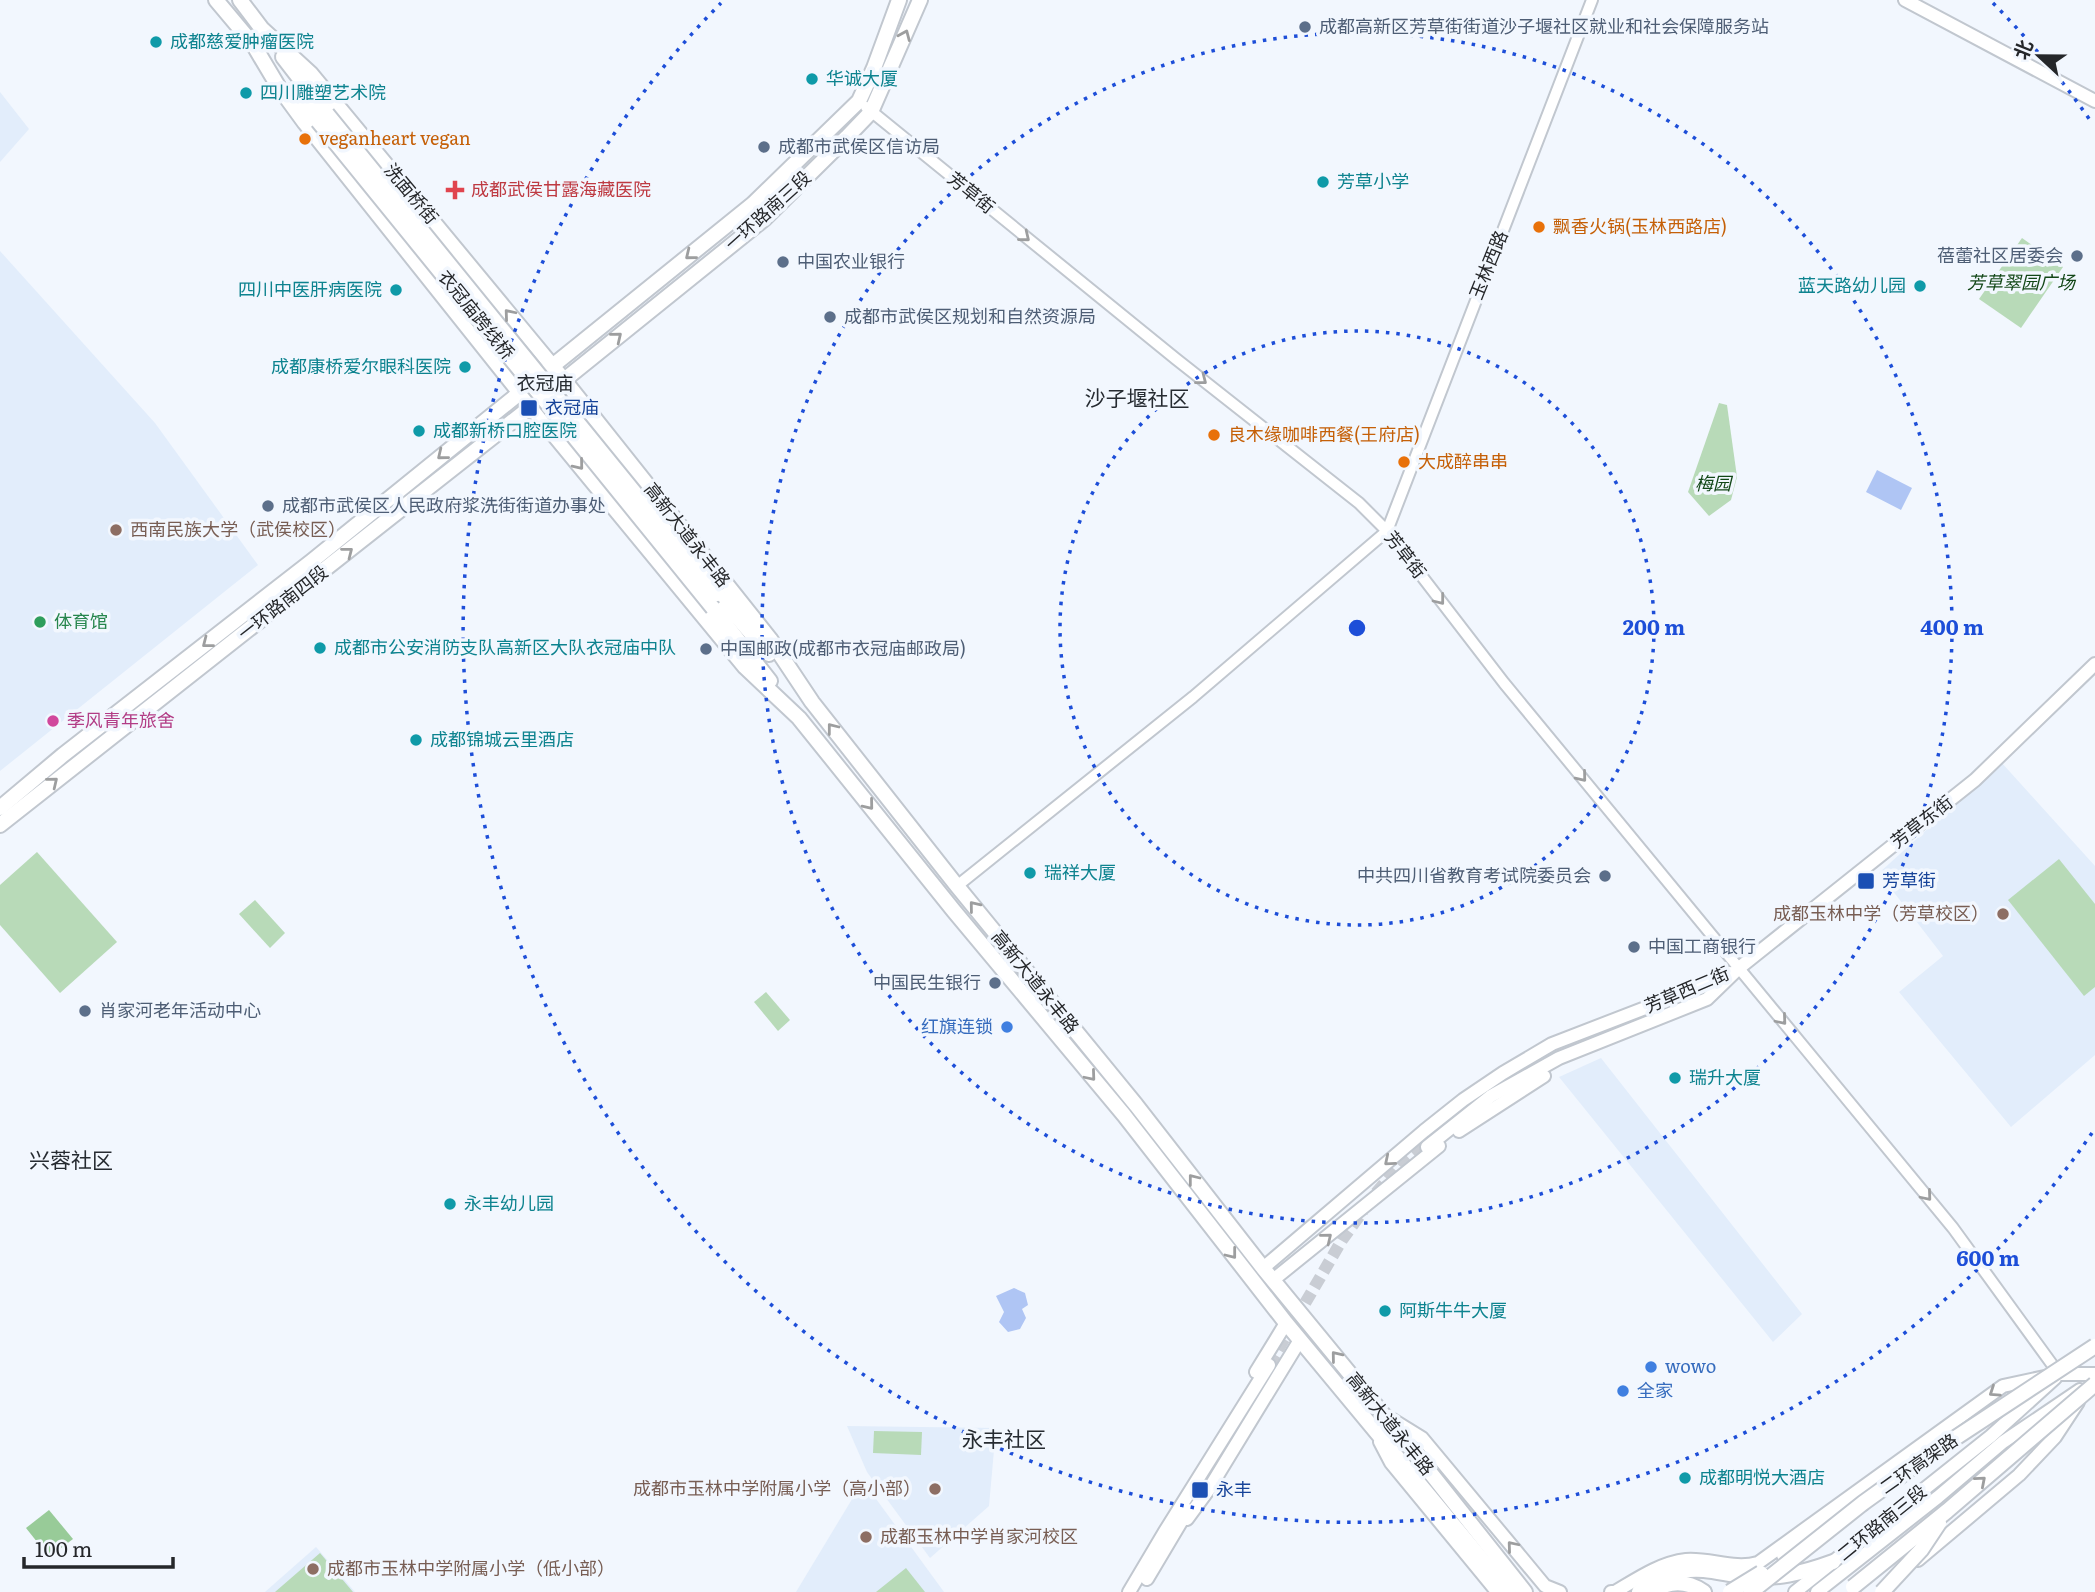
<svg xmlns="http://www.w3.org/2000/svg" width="2095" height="1592" font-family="Literata,'Noto Sans SC',serif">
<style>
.built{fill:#e2edfb}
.green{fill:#b8dab8}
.forest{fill:#98cb98}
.water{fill:#afc5f4}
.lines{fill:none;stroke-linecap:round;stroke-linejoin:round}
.secondary-tunnel{stroke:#c9cdd4;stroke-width:12;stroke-dasharray:12 6;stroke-linecap:butt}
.tertiary-casing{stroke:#c1c7cf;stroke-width:14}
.secondary-casing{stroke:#c1c7cf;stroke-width:16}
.primary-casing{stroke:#c1c7cf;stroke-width:18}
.trunk-casing{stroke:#c1c7cf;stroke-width:18}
.tertiary{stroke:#fff;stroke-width:10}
.secondary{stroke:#fff;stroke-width:12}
.primary{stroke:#fff;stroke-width:14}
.trunk{stroke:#fff;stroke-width:14}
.primary-bridge-casing{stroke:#c1c7cf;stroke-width:18;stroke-linecap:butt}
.trunk-bridge-casing{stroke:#c1c7cf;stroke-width:18;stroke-linecap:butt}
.primary-bridge{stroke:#fff;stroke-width:14}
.trunk-bridge{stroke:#fff;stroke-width:14}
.oneway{stroke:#9d9e9f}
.ring{fill:none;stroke:#1d4ed8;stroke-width:3.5;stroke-dasharray:3.5 7}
.service-dot{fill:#5c6f8a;stroke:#f2f7fe;stroke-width:2.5}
.culture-dot{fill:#0f9aa8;stroke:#f2f7fe;stroke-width:2.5}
.food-dot{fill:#e8710a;stroke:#f2f7fe;stroke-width:2.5}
.health-dot{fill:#e0444e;stroke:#f2f7fe;stroke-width:2.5}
.transit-dot{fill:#1a4fb4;stroke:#f2f7fe;stroke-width:2.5}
.education-dot{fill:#8d6e63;stroke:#f2f7fe;stroke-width:2.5}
.leisure-dot{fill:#2e9e5b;stroke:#f2f7fe;stroke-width:2.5}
.hotel-dot{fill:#d1479c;stroke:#f2f7fe;stroke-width:2.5}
.shop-dot{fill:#3f7fe0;stroke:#f2f7fe;stroke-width:2.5}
.labels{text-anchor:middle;stroke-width:7;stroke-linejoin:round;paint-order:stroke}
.service-label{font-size:18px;fill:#4e5e75;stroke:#f2f7fe;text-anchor:start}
.culture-label{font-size:18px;fill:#0d838f;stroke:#f2f7fe;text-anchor:start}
.food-label{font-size:18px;fill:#c56008;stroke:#f2f7fe;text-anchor:start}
.health-label{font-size:18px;fill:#be3a42;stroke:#f2f7fe;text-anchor:start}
.street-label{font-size:18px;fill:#25272a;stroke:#f2f7fe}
.park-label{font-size:18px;font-style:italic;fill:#124717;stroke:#f2f7fe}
.transit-label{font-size:18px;fill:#164399;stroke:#f2f7fe;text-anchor:start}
.education-label{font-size:18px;fill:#785e54;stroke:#f2f7fe;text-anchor:start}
.leisure-label{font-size:18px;fill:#27864d;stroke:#f2f7fe;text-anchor:start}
.hotel-label{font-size:18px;fill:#b23c85;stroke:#f2f7fe;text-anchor:start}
.shop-label{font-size:18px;fill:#366cbe;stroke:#f2f7fe;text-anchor:start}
.neighbourhood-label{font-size:19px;fill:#262b31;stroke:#f2f7fe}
.quarter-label{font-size:21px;fill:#262b31;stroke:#f2f7fe}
.centre{fill:#1d4ed8;stroke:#f2f7fe;stroke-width:3.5}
.ring-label{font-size:21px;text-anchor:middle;font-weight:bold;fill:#1d4ed8;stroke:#f2f7fe;stroke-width:7;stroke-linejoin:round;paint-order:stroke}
</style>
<rect width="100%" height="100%" fill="#f2f7fe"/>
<g class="built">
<polygon points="0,92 29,129 0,162"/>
<polygon points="0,251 155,423 258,565 0,771"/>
<polygon points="2001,762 2095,866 2095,1055 2011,1127 1899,992 1943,956 1879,873"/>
<polygon points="1601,1058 1802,1314 1773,1342 1559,1077"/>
<polygon points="847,1426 996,1428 989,1506 930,1558 867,1472"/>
<polygon points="863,1481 944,1592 796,1592"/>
<polygon points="316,1547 355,1592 265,1592"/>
</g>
<g class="green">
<polygon points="2022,238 2063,267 2021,328 1979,299"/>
<polygon points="1719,403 1727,405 1737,477 1731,500 1709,516 1688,492"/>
<polygon points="37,852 117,942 60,993 0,925 0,885"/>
<polygon points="2059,859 2095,904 2095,987 2084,996 2008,900"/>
<polygon points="255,900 285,933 270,948 239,914"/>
<polygon points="766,992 790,1020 778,1031 754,1002"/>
<polygon points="874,1431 922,1432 921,1455 873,1453"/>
<polygon points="320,1553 353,1592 275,1592"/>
<polygon points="906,1568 925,1592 876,1592"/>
</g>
<polygon class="forest" points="49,1510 73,1539 49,1557 26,1528"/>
<g class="water">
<polygon points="1877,470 1912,488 1901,510 1866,492"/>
<polygon points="1014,1288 1025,1293 1028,1305 1022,1309 1026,1318 1020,1329 1008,1332 999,1322 1004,1312 996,1296"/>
</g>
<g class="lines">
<g class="secondary-tunnel">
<polyline points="1376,1193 1404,1160 1423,1143"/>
<polyline points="1269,1365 1342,1240 1363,1211"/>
</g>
<defs>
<g id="tertiary">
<polyline points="866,107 1176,359 1359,503 1387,531 1504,683 1953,1228 2059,1374"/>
<polyline points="957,886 1193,697 1387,531 1592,0"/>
<polyline points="1379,1442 1390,1463 1496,1592"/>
</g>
<g id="secondary">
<polyline points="1905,0 2095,101"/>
<polyline points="1459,1131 1544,1076"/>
<polyline points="1427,1147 1491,1096 1559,1058 1707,999 1739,968 1975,780 2095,664"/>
<polyline points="1263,1268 1424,1131 1463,1100 1503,1073 1552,1044 1697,988 1729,973"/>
<polyline points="1273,1280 1439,1146"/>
<polyline points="1256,1372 1286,1323"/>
<polyline points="1388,1417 1422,1438 1545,1586 1560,1592"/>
<polyline points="1187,1519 1209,1489 1300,1340"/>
<polyline points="1918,1560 2019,1475 2055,1437 2078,1402"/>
<polyline points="1147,1579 1188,1510"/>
<polyline points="1129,1592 1164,1533 1269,1365"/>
<path d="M1611,1592H1615C1637,1579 1660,1563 1686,1560C1710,1558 1734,1570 1758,1563L2003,1386L2059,1374H2095"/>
<polyline points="1795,1592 1991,1436 2055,1378"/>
<polyline points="1817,1592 1938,1497 2003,1442 2080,1390"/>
</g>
<g id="primary">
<polyline points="216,0 253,44 278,86 305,123 531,407 745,667 799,718 954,911 1124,1115 1286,1323 1509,1592"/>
<polyline points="240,0 262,29 311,74 564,380 770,639 812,702 957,886 1136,1105 1263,1268 1410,1447 1525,1592"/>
<polyline points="283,57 327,114"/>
<polyline points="292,91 318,121"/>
<polyline points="545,372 753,204 859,101 874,68 899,0"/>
<polyline points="558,385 764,219 847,137 871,112 920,0"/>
<polyline points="717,594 769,654"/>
<polyline points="713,608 770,681"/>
<polyline points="0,808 63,755 312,561 527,387"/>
<polyline points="0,825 537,402"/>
<path d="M1657,1589C1673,1580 1689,1582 1704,1592"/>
<path d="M1639,1592C1653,1584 1667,1573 1683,1571C1703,1567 1723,1574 1742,1576C1775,1580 1803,1573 1833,1562"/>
</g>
<polyline id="trunk" points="1784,1555 1848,1506 1863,1503"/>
</defs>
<use href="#tertiary" class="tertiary-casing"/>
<use href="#secondary" class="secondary-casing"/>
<use href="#primary" class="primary-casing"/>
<use href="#trunk" class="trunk-casing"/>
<use href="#tertiary" class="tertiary"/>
<use href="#secondary" class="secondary"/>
<use href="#primary" class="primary"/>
<use href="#trunk" class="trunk"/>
<defs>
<g id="primary-bridge">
<polyline points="327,114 717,594"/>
<polyline points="318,121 713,608"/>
</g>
<g id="trunk-bridge">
<polyline points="1853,1587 1947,1511 2095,1384"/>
<polyline points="1730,1592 1761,1573"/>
<polyline points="1751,1592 1863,1503 1931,1454 2095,1346"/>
<polyline points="1882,1592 1921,1550 1939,1523"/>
</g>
</defs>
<use href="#primary-bridge" class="primary-bridge-casing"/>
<use href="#trunk-bridge" class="trunk-bridge-casing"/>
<use href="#primary-bridge" class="primary-bridge"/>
<use href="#trunk-bridge" class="trunk-bridge"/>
</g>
<defs><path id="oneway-chevron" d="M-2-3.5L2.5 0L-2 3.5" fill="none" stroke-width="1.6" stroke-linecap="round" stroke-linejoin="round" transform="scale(1.75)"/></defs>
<g class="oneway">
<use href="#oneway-chevron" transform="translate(905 35) rotate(-67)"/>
<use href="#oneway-chevron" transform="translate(1025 237) rotate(39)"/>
<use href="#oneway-chevron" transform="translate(690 255) rotate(141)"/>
<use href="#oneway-chevron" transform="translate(509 314) rotate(-130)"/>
<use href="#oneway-chevron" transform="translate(617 337) rotate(-39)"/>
<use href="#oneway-chevron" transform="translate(1202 380) rotate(38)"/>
<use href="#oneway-chevron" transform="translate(442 455) rotate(141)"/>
<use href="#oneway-chevron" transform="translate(579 465) rotate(51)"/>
<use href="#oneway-chevron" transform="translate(348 552) rotate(-38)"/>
<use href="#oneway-chevron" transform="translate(1440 600) rotate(52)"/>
<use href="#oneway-chevron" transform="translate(207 643) rotate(142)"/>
<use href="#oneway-chevron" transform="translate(832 728) rotate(-128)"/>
<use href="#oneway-chevron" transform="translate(1582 777) rotate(51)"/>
<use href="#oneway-chevron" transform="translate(53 782) rotate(-39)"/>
<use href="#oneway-chevron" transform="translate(869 805) rotate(51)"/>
<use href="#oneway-chevron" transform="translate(974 906) rotate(-129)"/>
<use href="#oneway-chevron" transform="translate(1782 1020) rotate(50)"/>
<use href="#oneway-chevron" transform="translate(1091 1076) rotate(50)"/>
<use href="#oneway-chevron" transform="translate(1389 1161) rotate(140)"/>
<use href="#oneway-chevron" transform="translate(1193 1179) rotate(-128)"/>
<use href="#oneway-chevron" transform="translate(1927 1196) rotate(50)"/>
<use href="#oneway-chevron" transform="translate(1327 1238) rotate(-39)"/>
<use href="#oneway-chevron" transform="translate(1232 1254) rotate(52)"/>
<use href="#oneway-chevron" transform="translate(1336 1356) rotate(-129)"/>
<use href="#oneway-chevron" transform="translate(1994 1392) rotate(146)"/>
<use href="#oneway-chevron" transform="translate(1981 1481) rotate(-41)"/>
<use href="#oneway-chevron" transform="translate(1512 1546) rotate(-130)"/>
</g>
<g class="ring">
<circle cx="1357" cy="628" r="297"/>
<circle cx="1357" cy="628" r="595"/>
<path d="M2092 1133A892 892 0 1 1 721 3M1993 3A892 892 0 0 1 2092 123"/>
</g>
<g class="service-dot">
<circle cx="1305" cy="27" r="7"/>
<circle cx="764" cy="147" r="7"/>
<circle cx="2077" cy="256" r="7"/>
<circle cx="783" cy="262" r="7"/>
<circle cx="830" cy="317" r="7"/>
<circle cx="268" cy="506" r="7"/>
<circle cx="706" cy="649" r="7"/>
<circle cx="1605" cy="876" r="7"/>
<circle cx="1634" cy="947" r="7"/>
<circle cx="995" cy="983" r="7"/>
<circle cx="85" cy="1011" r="7"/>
</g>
<g class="culture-dot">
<circle cx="156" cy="42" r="7"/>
<circle cx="812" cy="79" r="7"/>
<circle cx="246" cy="93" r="7"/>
<circle cx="1323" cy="182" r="7"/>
<circle cx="1920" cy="286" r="7"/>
<circle cx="396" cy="290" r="7"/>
<circle cx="465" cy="367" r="7"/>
<circle cx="419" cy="431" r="7"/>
<circle cx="320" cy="648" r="7"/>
<circle cx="416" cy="740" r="7"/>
<circle cx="1030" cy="873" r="7"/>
<circle cx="1675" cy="1078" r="7"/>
<circle cx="450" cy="1204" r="7"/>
<circle cx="1385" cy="1311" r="7"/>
<circle cx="1685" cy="1478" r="7"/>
</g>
<g class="food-dot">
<circle cx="305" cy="139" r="7"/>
<circle cx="1539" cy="227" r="7"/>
<circle cx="1214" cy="435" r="7"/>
<circle cx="1404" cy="462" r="7"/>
</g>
<path class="health-dot" d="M451.5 179.5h7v7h7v7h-7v7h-7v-7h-7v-7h7z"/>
<g class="transit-dot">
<rect x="520" y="399" width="18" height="18" rx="3.5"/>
<rect x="1857" y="872" width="18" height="18" rx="3.5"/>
<rect x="1191" y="1481" width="18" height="18" rx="3.5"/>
</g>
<g class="education-dot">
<circle cx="116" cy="530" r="7"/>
<circle cx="2003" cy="914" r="7"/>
<circle cx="935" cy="1489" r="7"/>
<circle cx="866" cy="1537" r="7"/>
<circle cx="313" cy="1569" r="7"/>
</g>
<circle class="leisure-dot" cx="40" cy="622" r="7"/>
<circle class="hotel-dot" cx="53" cy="721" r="7"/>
<g class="shop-dot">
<circle cx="1007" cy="1027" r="7"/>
<circle cx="1651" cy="1367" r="7"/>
<circle cx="1623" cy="1391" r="7"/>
</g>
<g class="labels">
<g class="service-label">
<text x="1319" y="33">成都高新区芳草街街道沙子堰社区就业和社会保障服务站</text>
<text x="778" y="153">成都市武侯区信访局</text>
<text x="2063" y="262" text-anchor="end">蓓蕾社区居委会</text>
<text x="797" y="268">中国农业银行</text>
<text x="844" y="323">成都市武侯区规划和自然资源局</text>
<text x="282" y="512">成都市武侯区人民政府浆洗街街道办事处</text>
<text x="720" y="655">中国邮政(成都市衣冠庙邮政局)</text>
<text x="1591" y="882" text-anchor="end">中共四川省教育考试院委员会</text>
<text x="1648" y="953">中国工商银行</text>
<text x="981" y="989" text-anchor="end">中国民生银行</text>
<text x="99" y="1017">肖家河老年活动中心</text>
</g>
<g class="culture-label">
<text x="170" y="48">成都慈爱肿瘤医院</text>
<text x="826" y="85">华诚大厦</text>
<text x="260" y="99">四川雕塑艺术院</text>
<text x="1337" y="188">芳草小学</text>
<text x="1906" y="292" text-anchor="end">蓝天路幼儿园</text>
<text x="382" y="296" text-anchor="end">四川中医肝病医院</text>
<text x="451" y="373" text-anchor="end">成都康桥爱尔眼科医院</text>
<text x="433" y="437">成都新桥口腔医院</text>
<text x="334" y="654">成都市公安消防支队高新区大队衣冠庙中队</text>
<text x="430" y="746">成都锦城云里酒店</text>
<text x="1044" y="879">瑞祥大厦</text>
<text x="1689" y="1084">瑞升大厦</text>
<text x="464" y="1210">永丰幼儿园</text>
<text x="1399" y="1317">阿斯牛牛大厦</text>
<text x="1699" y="1484">成都明悦大酒店</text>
</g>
<g class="food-label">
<text x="319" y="145">veganheart vegan</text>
<text x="1553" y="233">飘香火锅(玉林西路店)</text>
<text x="1228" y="441">良木缘咖啡西餐(王府店)</text>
<text x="1418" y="468">大成醉串串</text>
</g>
<g class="health-label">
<text x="471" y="196">成都武侯甘露海藏医院</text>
</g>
<g class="street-label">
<text transform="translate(971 193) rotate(39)" y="6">芳草街</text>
<text transform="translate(411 194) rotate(50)" y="6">洗面桥街</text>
<text transform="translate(768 211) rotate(-42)" y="6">一环路南三段</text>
<text transform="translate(1489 265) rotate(-68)" y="6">玉林西路</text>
<text transform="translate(476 315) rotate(51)" y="6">衣冠庙跨线桥</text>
<text transform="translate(687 535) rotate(52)" y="6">高新大道永丰路</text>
<text transform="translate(1405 555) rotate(52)" y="6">芳草街</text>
<text transform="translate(283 603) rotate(-38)" y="6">一环路南四段</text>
<text transform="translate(1922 822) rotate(-38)" y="6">芳草东街</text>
<text transform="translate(1035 982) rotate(51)" y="6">高新大道永丰路</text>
<text transform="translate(1687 990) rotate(-23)" y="6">芳草西二街</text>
<text transform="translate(1390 1424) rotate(51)" y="6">高新大道永丰路</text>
<text transform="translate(1919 1464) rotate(-35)" y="6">二环高架路</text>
<text transform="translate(1882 1523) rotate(-39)" y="6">二环路南三段</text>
</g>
<g class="park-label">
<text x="2021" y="289">芳草翠园广场</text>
<text x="1713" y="490">梅园</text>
</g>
<g class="transit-label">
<text x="545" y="414">衣冠庙</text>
<text x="1882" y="887">芳草街</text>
<text x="1216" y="1496">永丰</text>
</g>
<g class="education-label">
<text x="130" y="536">西南民族大学（武侯校区）</text>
<text x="1989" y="920" text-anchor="end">成都玉林中学（芳草校区）</text>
<text x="921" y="1495" text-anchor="end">成都市玉林中学附属小学（高小部）</text>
<text x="880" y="1543">成都玉林中学肖家河校区</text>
<text x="327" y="1575">成都市玉林中学附属小学（低小部）</text>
</g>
<g class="leisure-label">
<text x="54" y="628">体育馆</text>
</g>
<g class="hotel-label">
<text x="67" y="727">季风青年旅舍</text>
</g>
<g class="shop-label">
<text x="993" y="1033" text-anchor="end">红旗连锁</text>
<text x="1665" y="1373">wowo</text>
<text x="1637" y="1397">全家</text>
</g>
<g class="neighbourhood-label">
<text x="545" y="390">衣冠庙</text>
</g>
<g class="quarter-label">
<text x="1137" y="406">沙子堰社区</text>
<text x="71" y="1168">兴蓉社区</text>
<text x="1004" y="1447">永丰社区</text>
</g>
</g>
<circle cx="1357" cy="628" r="10" class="centre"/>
<g class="ring-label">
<text x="1654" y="635">200 m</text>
<text x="1952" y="635">400 m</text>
<text x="1988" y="1266">600 m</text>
</g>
<g transform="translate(2039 56) rotate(292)" stroke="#f2f7fe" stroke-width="5" paint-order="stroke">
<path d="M0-5L12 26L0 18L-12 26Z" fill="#25272a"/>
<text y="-10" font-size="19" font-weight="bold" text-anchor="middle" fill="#25272a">北</text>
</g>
<path d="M24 1557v10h149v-10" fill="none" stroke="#25272a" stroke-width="3.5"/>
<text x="35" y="1557" font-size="21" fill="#25272a" stroke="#f2f7fe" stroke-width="5" paint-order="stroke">100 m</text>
</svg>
